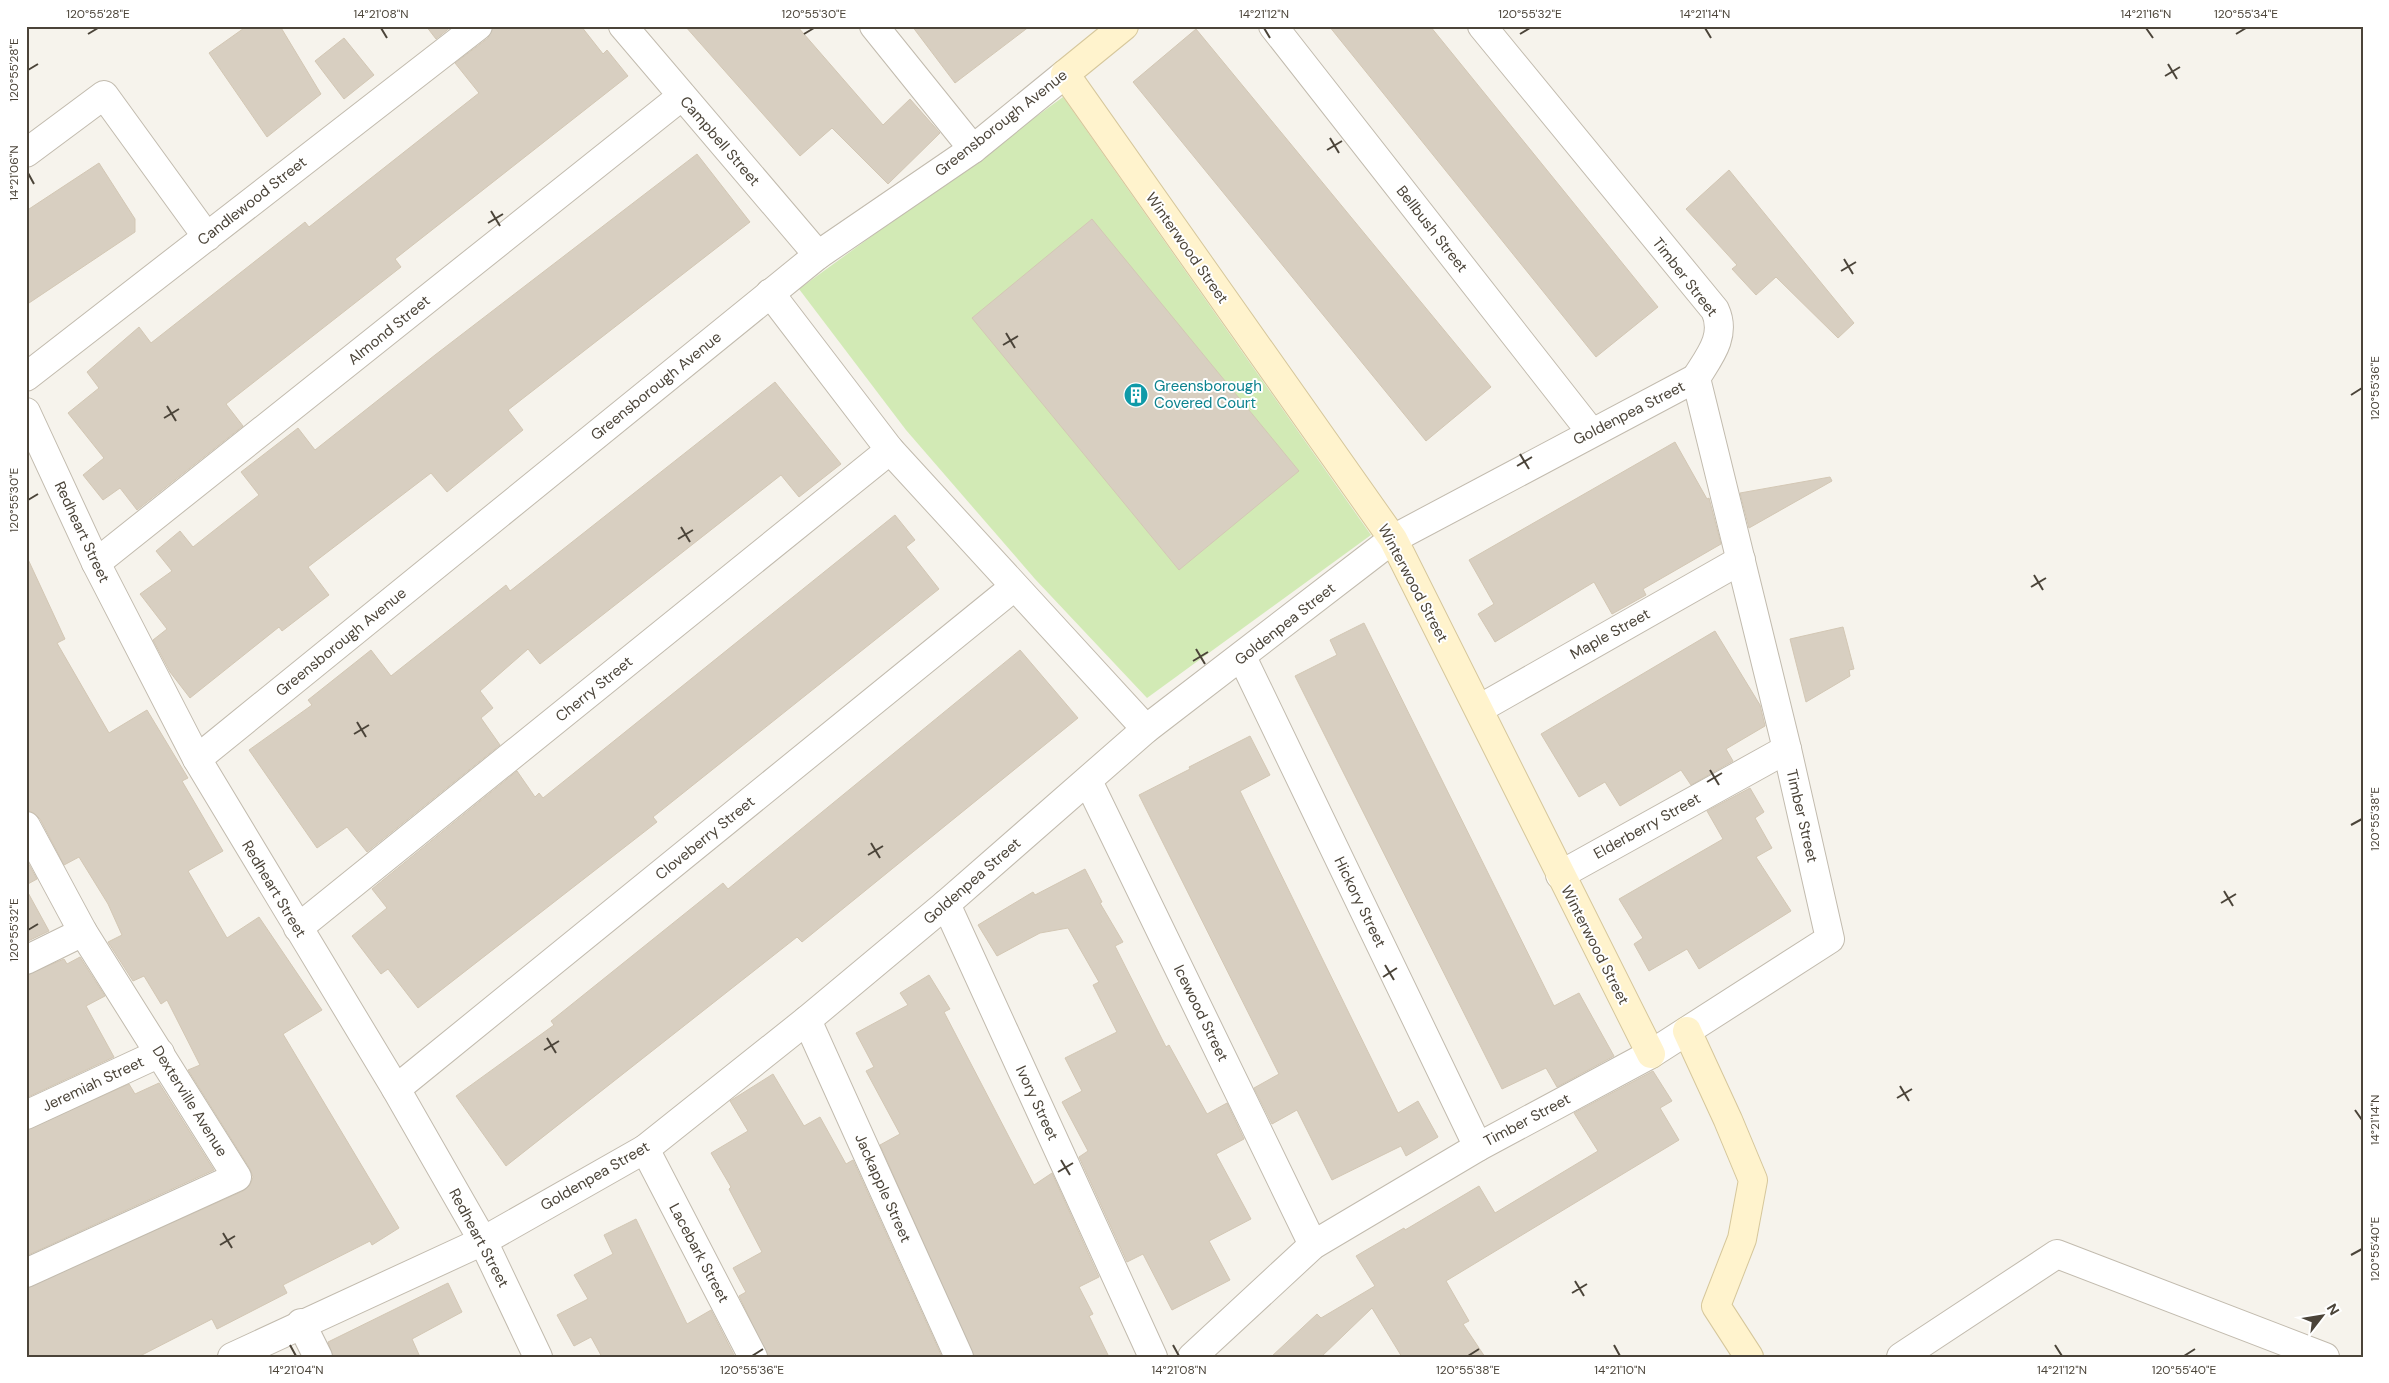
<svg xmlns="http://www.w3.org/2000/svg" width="2389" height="1383" font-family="'DM Sans',sans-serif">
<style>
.green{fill:#d2eab5}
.building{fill:#d8cfc1;stroke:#d3c7b4}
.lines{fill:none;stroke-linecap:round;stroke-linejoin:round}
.street-casing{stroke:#c2bbae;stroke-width:30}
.secondary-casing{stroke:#d6c79b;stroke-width:30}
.street{stroke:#fff;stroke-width:28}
.secondary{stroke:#fff3cd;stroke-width:28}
.ticks{fill:none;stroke:#4b4439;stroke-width:2}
.labels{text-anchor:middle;stroke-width:4;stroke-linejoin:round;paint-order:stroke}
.street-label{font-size:15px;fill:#4b4439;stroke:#fff}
.culture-label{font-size:15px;fill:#0d838f;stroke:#fff;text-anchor:start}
.neatline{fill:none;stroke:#4b4439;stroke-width:2}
.ticks-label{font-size:12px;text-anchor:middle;fill:#4b4439}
</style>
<rect width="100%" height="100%" fill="#f6f3ec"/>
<polygon class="green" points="1063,97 1371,535 1147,698 1035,579 906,430 799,289"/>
<g class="building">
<polygon points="247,26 280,26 321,94 267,137 209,53"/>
<polygon points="426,26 452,26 436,39"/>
<polygon points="493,26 581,26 603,54 607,50 628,76 395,259 401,267 226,404 243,426 137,510 120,488 103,500 83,475 104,458 68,413 99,388 87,372 139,327 151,343 305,222 309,227 479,93 455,63 488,38"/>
<polygon points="685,26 797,26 883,125 910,99 940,133 888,184 832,128 800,156"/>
<polygon points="912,26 1030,26 955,83"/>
<polygon points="1329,26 1430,26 1658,307 1596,357"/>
<polygon points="1196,29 1491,387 1426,441 1133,82"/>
<polygon points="344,38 374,75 344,99 315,61"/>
<polygon points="697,154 750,222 508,410 523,430 447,492 431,473 308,567 329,595 282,631 279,627 190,698 170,672 153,640 167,629 140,594 172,571 156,551 180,531 193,547 259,495 241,472 298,428 315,450 435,355"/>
<polygon points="99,163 135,219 135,232 26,305 26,211"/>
<polygon points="1729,170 1854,323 1838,338 1776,277 1756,295 1732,269 1737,265 1686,209"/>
<polygon points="1092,219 1299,471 1179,570 972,318"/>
<polygon points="775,382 841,464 799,497 781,475 540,664 528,649 480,691 493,708 481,718 500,745 367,852 347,827 317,848 249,750 312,705 308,700 371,650 391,676 506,585 510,591"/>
<polygon points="1675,442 1707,499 1709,498 1721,544 1643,589 1646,595 1612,614 1594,582 1495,642 1478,614 1494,604 1469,560"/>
<polygon points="1830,477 1832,481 1749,528 1740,493"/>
<polygon points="895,515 915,540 906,547 939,589 653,817 657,822 418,1008 388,969 381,974 352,936 387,908 372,889 517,771 535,797 539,793 543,798"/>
<polygon points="26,555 65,639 57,643 109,733 147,710 188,778 182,781 223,851 188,871 227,938 259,917 322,1010 283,1034 399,1228 372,1245 370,1241 283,1285 287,1293 217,1329 212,1319 138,1357 26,1357 26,1288 243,1191 250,1185 253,1177 250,1169 188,1070 200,1065 167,1000 161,1004 144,976 133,981 108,942 122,935 108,904 79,857 64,865 40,819 34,813 26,810"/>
<polygon points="1364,623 1554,1006 1579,993 1614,1056 1557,1087 1546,1068 1502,1089 1295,676 1337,655 1330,640"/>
<polygon points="1843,627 1854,669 1849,670 1850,676 1806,702 1790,639"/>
<polygon points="1715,631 1760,705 1765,726 1726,749 1733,761 1691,785 1681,770 1620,806 1605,782 1579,797 1541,734"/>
<polygon points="1020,650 1078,718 802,942 797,937 506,1166 456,1096 554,1025 551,1021 723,883 728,889"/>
<polygon points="1250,736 1270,775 1240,791 1398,1113 1418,1101 1438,1137 1406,1156 1401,1146 1332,1180 1297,1110 1272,1124 1254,1088 1279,1074 1139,795 1190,769 1189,767"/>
<polygon points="1750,788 1764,812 1755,818 1772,848 1756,857 1791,911 1699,969 1687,949 1649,971 1634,944 1643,938 1619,899 1723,839 1707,811"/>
<polygon points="26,859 37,879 26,885"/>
<polygon points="1085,869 1102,902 1100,903 1123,942 1115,946 1166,1047 1169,1045 1207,1114 1227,1103 1244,1139 1216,1154 1251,1219 1209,1241 1230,1280 1172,1310 1143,1254 1127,1262 1079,1157 1088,1151 1062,1102 1082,1091 1065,1058 1117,1032 1093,985 1099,982 1068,928 1040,933 997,956 978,925 1033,892 1035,895"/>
<polygon points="26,889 49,931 26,942"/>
<polygon points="80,957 105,996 86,1006 114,1057 26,1098 26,975 64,959 67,964"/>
<polygon points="929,975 950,1009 944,1012 1034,1185 1052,1173 1099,1277 1079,1287 1093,1314 1089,1316 1109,1357 974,1357 880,1145 900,1134 866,1071 874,1067 856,1033 908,1005 900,993"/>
<polygon points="1653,1071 1672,1101 1660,1108 1679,1140 1446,1281 1469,1321 1463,1324 1485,1357 1402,1357 1372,1308 1321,1357 1271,1357 1317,1314 1321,1318 1375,1286 1356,1256 1404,1228 1405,1230 1479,1186 1495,1213 1598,1151 1574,1113"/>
<polygon points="773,1074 804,1126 820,1117 846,1164 853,1160 942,1357 768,1357 739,1296 746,1292 733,1268 762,1252 729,1189 731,1187 711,1153 748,1131 730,1101"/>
<polygon points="159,1083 214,1170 26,1256 26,1130 129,1084 135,1094"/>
<polygon points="636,1219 687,1324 711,1310 735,1357 602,1357 591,1337 574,1346 557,1315 588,1299 574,1275 613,1254 604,1235"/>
<polygon points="448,1283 462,1312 412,1339 420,1357 333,1357 328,1342"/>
</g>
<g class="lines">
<defs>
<g id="street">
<polyline points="623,26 818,255"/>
<polyline points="874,26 973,149"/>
<polyline points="1273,26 1591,432"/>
<polyline points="26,153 104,95 207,237"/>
<polyline points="770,293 890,450 1146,729"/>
<polyline points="26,377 478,26"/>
<polyline points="26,412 96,563 197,759 396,1089 483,1241 538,1357"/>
<polyline points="96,563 682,96"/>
<polyline points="1242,657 1478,1147"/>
<polyline points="1479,709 1741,560"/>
<polyline points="197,759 818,255 973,149 1065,74"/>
<polyline points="1088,781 1313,1245"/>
<polyline points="26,826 83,932 237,1177 26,1273"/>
<polyline points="1560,875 1787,749"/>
<polyline points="946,904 1153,1357"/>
<polyline points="298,928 890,450"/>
<polyline points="26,960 83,932"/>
<polyline points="807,1020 959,1357"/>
<polyline points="396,1089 1014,587"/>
<polyline points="26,1115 160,1053"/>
<polyline points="645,1149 753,1357"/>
<polyline points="301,1323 318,1357"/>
<polyline points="232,1357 483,1241 645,1149 807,1020 946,904 1146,729 1393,539 1696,378"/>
<path d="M1192,1357L1313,1245L1478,1147L1651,1054L1830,939L1787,749L1696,378C1709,357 1727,336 1715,310L1482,26"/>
<polyline points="1901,1357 2057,1254 2325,1357"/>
</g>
<g id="secondary">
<polyline points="1124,26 1065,74 1393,539 1651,1054"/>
<polyline points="1687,1031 1728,1120 1753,1180 1742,1239 1716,1306 1749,1357"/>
</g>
</defs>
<use href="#street" class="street-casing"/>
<use href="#secondary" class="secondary-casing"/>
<use href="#street" class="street"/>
<use href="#secondary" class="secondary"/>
</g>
<path class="ticks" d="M381,28L387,38M1264,28L1270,38M1705,28L1711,38M2146,28L2153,38M88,34L98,28M804,34L814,28M1520,34L1530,28M2236,34L2246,28M2168,64L2177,79M28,70L38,64M2165,76L2180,67M1330,138L1339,153M1327,150L1342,141M28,173L34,184M491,211L500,226M488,223L503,214M1844,259L1853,274M1841,271L1856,262M1006,333L1015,348M1003,345L1018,336M2351,395L2362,388M167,406L176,421M164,418L179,409M1520,454L1529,469M1517,466L1532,457M28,500L38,494M681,527L690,542M678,539L693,530M2034,575L2043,590M2031,587L2046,578M1196,649L1205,664M1193,661L1208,652M357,722L366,737M354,734L369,725M1710,770L1719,785M1707,782L1722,773M2351,825L2362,819M871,843L880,858M868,855L883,846M2224,891L2233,906M2221,903L2236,894M28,930L38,924M1385,965L1394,980M1383,977L1397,968M547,1038L556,1053M544,1050L559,1041M1900,1086L1909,1101M1897,1098L1912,1089M2355,1110L2362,1120M1061,1160L1070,1175M1058,1172L1073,1163M223,1233L232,1248M220,1245L235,1236M2351,1255L2362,1249M1575,1281L1584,1296M1572,1293L1587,1284M290,1345L296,1356M1173,1345L1179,1356M1614,1345L1620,1356M2055,1345L2062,1356M752,1356L763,1349M1468,1356L1479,1349M2184,1356L2195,1349"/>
<defs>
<symbol id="building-disc" viewBox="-11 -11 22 22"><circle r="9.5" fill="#0f9aa8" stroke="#fff"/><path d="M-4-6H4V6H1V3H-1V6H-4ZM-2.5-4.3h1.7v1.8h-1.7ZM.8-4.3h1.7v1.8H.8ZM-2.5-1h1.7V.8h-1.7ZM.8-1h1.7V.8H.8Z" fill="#fff"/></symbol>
</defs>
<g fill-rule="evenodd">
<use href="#building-disc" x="1122" y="381" width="28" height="28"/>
</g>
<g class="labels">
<g class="street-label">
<text transform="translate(1001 123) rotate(-38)" y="5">Greensborough Avenue</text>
<text transform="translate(720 141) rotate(49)" y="5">Campbell Street</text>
<text transform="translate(252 201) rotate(-38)" y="5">Candlewood Street</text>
<text transform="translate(1432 229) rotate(52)" y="5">Bellbush Street</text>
<text transform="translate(1187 248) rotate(55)" y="5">Winterwood Street</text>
<text transform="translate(1685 277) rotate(52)" y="5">Timber Street</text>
<text transform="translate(389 330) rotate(-39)" y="5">Almond Street</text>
<text transform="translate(656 386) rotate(-39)" y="5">Greensborough Avenue</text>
<text transform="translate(1629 413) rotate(-27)" y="5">Goldenpea Street</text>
<text transform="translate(82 532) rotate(65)" y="5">Redheart Street</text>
<text transform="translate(1413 583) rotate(62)" y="5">Winterwood Street</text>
<text transform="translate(1285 624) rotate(-38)" y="5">Goldenpea Street</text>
<text transform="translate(1610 634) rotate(-29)" y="5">Maple Street</text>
<text transform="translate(341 642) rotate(-39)" y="5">Greensborough Avenue</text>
<text transform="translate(594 689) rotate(-39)" y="5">Cherry Street</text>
<text transform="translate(1802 816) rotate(77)" y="5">Timber Street</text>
<text transform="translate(1647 826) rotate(-29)" y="5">Elderberry Street</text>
<text transform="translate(705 838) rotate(-39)" y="5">Cloveberry Street</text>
<text transform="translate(972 881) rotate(-41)" y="5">Goldenpea Street</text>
<text transform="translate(274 889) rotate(59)" y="5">Redheart Street</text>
<text transform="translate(1360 902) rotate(64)" y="5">Hickory Street</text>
<text transform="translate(1595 945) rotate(63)" y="5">Winterwood Street</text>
<text transform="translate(1201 1013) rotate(64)" y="5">Icewood Street</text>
<text transform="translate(93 1084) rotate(-25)" y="5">Jeremiah Street</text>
<text transform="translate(190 1101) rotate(58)" y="5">Dexterville Avenue</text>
<text transform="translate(1037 1103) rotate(65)" y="5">Ivory Street</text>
<text transform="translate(1527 1120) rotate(-28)" y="5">Timber Street</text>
<text transform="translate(595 1176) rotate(-30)" y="5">Goldenpea Street</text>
<text transform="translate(883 1188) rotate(66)" y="5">Jackapple Street</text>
<text transform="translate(479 1238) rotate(62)" y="5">Redheart Street</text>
<text transform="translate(699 1253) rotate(62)" y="5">Lacebark Street</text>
</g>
<g class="culture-label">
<text x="1154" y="391">Greensborough<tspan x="1154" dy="17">Covered Court</tspan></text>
</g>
</g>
<rect width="2389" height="1383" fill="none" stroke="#ffffff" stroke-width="55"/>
<g transform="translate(2322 1316) rotate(59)" stroke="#ffffff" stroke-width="4" paint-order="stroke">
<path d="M0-4L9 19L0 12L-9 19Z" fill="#4b4439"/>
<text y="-8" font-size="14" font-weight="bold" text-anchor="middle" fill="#4b4439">N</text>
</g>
<rect x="28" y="28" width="2334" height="1328" class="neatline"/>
<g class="ticks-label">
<text x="98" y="18">120°55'28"E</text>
<text x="381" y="18">14°21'08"N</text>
<text x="814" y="18">120°55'30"E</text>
<text x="1264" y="18">14°21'12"N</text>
<text x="1530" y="18">120°55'32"E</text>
<text x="1705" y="18">14°21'14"N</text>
<text x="2146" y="18">14°21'16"N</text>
<text x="2246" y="18">120°55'34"E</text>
<text transform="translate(14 70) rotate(-90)" y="4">120°55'28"E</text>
<text transform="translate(14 173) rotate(-90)" y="4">14°21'06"N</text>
<text transform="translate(2375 388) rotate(-90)" y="4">120°55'36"E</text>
<text transform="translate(14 500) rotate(-90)" y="4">120°55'30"E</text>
<text transform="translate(2375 819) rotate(-90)" y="4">120°55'38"E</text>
<text transform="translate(14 930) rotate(-90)" y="4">120°55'32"E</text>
<text transform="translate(2375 1120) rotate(-90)" y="4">14°21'14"N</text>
<text transform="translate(2375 1249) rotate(-90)" y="4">120°55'40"E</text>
<text x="296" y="1374">14°21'04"N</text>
<text x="752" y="1374">120°55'36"E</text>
<text x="1179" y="1374">14°21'08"N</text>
<text x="1468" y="1374">120°55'38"E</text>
<text x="1620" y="1374">14°21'10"N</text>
<text x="2062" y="1374">14°21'12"N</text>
<text x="2184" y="1374">120°55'40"E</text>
</g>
</svg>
